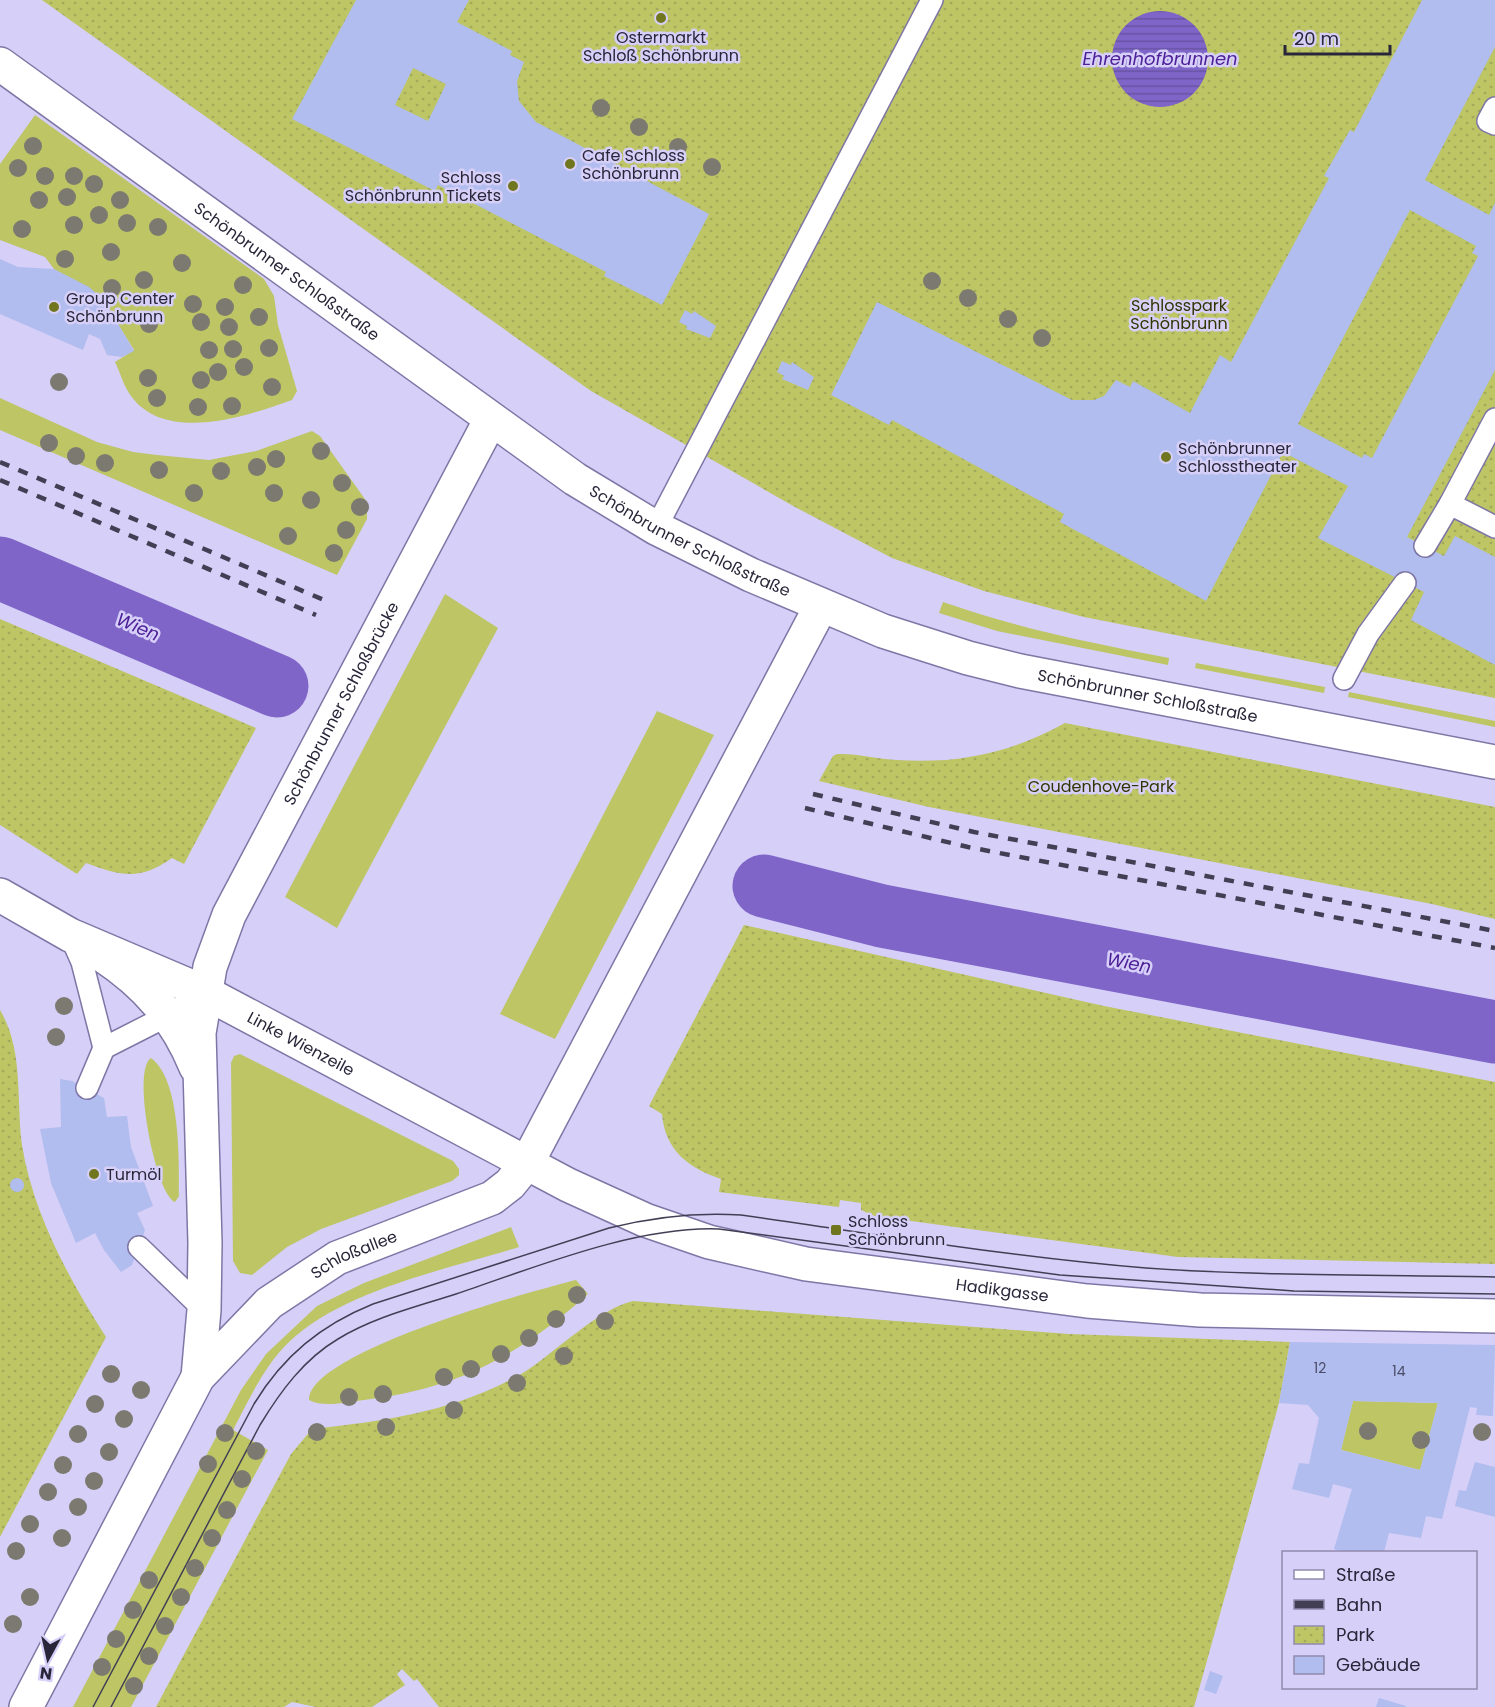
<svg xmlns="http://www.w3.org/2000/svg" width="1495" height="1707" font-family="Poppins,sans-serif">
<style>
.grass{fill:#bdc565}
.park{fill:url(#park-dots)}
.water{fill:url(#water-rules)}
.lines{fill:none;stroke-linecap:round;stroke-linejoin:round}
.river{stroke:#7f65c8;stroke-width:63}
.building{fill:#b0bdee;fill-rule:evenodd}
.lane-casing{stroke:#7f76a5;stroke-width:24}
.secondary-casing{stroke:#7f76a5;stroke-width:36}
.primary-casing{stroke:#7f76a5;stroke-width:36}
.lane{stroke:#fff;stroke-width:21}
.secondary{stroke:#fff;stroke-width:33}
.primary{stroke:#fff;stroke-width:33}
.tram{stroke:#423f55;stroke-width:1.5}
.rail{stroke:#423f55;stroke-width:4.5;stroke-dasharray:10 10;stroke-linecap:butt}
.tree{fill:#7c7a70}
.poi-dot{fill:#70761e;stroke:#d6cff8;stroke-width:2}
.labels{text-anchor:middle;stroke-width:5;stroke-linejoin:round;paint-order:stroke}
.number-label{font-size:14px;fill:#4b4c66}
.poi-label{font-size:16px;fill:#292639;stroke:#d6cff8;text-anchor:start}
.street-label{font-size:16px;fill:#292639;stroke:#d6cff8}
.park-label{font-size:16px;fill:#323500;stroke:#d6cff8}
.water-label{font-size:18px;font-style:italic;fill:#4d2097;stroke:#d6cff8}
</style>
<defs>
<pattern id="park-dots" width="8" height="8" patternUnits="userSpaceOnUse" patternTransform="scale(1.5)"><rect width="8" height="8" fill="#bdc565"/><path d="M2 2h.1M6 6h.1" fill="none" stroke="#a2a958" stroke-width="1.8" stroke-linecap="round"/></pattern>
<pattern id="water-rules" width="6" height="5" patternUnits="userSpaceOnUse" patternTransform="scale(1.5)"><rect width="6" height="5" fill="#7f65c8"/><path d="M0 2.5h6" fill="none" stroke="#6853a3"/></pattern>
</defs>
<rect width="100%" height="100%" fill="#d6cff8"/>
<g class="grass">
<path d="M35,115L264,279L274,296L278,325L297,391L292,400C247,416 166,444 131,396C124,387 120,372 115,362L134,350L111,313L54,269L45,257L0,240V164Z"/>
<polygon points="0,398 97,442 133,452 157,455 209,460 256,451 312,431 320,436 367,502 367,519 337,575 0,430"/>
<polygon points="445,594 498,628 337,928 285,897"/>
<path d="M943,602C1017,628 1092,643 1169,658L1168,665L997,631L939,613Z"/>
<polygon points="1196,663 1325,687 1324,693 1195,668"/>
<polygon points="1349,692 1495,721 1495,727 1348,697"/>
<polygon points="657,711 714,735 555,1039 500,1014"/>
<polygon points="240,1054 453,1161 459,1169 459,1175 452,1181 321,1229 287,1247 252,1275 240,1273 233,1261 231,1063 234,1056"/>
<path d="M151,1058C181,1080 179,1161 179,1196L175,1202C156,1195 131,1070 151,1058Z"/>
<path d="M511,1227L519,1247C448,1269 343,1290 289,1342C264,1366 249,1400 233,1430L268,1450L131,1707H73L241,1390L266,1354L317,1306L364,1283Z"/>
<path d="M576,1280L588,1294C519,1356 456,1389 364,1400C348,1402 324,1408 309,1400C309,1352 532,1291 576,1280Z"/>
<polygon points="1353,1401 1438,1403 1420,1470 1341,1450"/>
</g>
<g class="park">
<polygon points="42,0 1495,0 1495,698 1084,617 984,591 892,558 795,507 591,391"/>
<path d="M0,619L256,728L184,864L172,858C140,881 121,876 86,863L77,874L0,825Z"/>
<path d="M1065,723L1495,807V919L1432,904L929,807L819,781L833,756L837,754C856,753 877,759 897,760C958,764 1011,753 1065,723Z"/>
<path d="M744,925L1104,1006L1495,1082V1264L1178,1257L874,1216L861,1210V1203L840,1200L839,1207L719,1192L721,1179C688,1168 665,1150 662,1114L649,1106Z"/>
<path d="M0,1010C24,1050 16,1100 22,1145C33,1214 69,1279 106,1337L0,1537Z"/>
<path d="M633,1301L1069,1334L1290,1342L1279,1403L1194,1707H439L417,1679L414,1681L402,1669L397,1674L405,1685L372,1707H316L292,1702L284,1707H156L291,1454L312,1429C387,1421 457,1411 523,1373C556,1352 598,1309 633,1301Z"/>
</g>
<circle class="water" cx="1160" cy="59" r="48"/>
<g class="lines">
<g class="river">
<polyline points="0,568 277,686"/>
<polyline points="764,886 882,916 1495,1032"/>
</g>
</g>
<g class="building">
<path d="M356,0H469L457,22L512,51L510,55L524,62L517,81L519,101L536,122L709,214L662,305L604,276L606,272L438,185L435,191L292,119ZM413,68L446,84L428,121L395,105Z"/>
<path d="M1422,0H1495V47L1425,180L1489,215L1495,203V370L1407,537L1444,556L1455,536L1495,557V665L1411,620L1424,592L1318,538L1348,486L1283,452L1206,601L1060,522L1064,514L892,420L889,425L831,395L877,302L1072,400H1094L1104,396L1116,380L1130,387L1133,381L1190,413L1220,355L1231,362L1329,178L1324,176L1350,130L1354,132ZM1410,210L1476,246L1472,253L1478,256L1372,458L1364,454L1362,458L1298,424Z"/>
<polygon points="0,259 18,267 54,269 89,287 104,300 134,351 122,357 107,355 100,339 89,334 83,350 0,314"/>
<polygon points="685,310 692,314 694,311 716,326 710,338 686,329 687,326 679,322"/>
<polygon points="782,361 791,365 792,362 814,377 808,390 782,379 784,376 777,372"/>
<polygon points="60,1079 72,1081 104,1098 107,1117 127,1116 131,1147 153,1206 137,1213 145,1230 132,1265 121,1272 104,1250 95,1233 76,1243 51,1183 40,1129 61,1127"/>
<circle cx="17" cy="1185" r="7"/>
<path d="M1290,1342L1495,1345L1493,1416L1476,1415L1477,1408L1470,1407L1442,1519L1426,1516L1421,1538L1389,1533L1384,1552H1345L1334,1549L1352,1489L1333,1484L1329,1498L1292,1489L1299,1463L1309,1464L1319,1418L1308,1405L1279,1403ZM1353,1401L1438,1403L1420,1470L1341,1450Z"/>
<polygon points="1475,1462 1495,1467 1495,1517 1455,1506 1459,1490 1466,1491"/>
<polygon points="1210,1671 1223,1676 1216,1694 1204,1690"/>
<polygon points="1379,1698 1406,1706 1406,1707 1376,1707"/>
</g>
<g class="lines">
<defs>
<g id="lane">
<polyline points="1495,108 1488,121 1495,124"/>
<polyline points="1495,419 1450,504 1495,527"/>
<polyline points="656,528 932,0"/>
<polyline points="1425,546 1450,504"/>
<polyline points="1344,679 1368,634 1405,583"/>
<polyline points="70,935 82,962 104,1048 87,1088"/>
<polyline points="104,1048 169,1015 204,992"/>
<polyline points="139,1247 204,1310"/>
</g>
<g id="secondary">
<path d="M102,955C146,984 176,1018 196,1067"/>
<path id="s1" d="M198,1377L204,1310L205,1243L199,1033L210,967L229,915L491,419"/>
<path id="s2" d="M26,1707L198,1377L269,1303L337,1258L492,1198L510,1184L527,1163L821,606"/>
</g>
<g id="primary">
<path id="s3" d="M0,64L575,479L656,528L751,575L883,631L968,658L1020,671L1495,762"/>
<path id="s4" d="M0,895L70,935L204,992L568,1185L645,1220L709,1242L806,1264L1087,1301L1200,1310L1495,1316"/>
</g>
</defs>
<use href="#lane" class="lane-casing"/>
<use href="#secondary" class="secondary-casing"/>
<use href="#primary" class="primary-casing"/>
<use href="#lane" class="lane"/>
<use href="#secondary" class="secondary"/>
<use href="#primary" class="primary"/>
<g class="tram">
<path d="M93,1707L254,1404C283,1356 321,1325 373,1304L609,1228C653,1217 695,1212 741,1215C876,1234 1010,1257 1146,1268C1262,1276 1379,1275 1495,1277"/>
<path d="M111,1707L260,1425C280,1392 304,1359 338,1339C374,1317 416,1307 456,1294C536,1267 636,1226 719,1229L1060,1275L1294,1291L1495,1294"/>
</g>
<g class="rail">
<polyline points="0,462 324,600"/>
<polyline points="0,480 316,615"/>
<polyline points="813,794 974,832 1495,931"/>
<polyline points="805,808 968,847 1495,948"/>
</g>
</g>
<g class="tree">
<circle cx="601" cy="108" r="9"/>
<circle cx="639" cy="127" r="9"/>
<circle cx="33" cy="146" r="9"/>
<circle cx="678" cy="147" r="9"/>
<circle cx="712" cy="167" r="9"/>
<circle cx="18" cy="168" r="9"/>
<circle cx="45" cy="176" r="9"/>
<circle cx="74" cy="176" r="9"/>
<circle cx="94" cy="184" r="9"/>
<circle cx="67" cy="197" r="9"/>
<circle cx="39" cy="200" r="9"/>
<circle cx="120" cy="200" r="9"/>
<circle cx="99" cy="215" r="9"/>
<circle cx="127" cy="223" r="9"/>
<circle cx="74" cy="225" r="9"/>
<circle cx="158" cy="227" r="9"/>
<circle cx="22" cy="229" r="9"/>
<circle cx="111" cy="252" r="9"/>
<circle cx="65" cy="259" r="9"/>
<circle cx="182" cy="263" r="9"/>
<circle cx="144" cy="280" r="9"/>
<circle cx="932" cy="281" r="9"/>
<circle cx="243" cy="285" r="9"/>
<circle cx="112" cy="288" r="9"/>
<circle cx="968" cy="298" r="9"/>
<circle cx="193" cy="304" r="9"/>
<circle cx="225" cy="307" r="9"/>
<circle cx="259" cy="317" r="9"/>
<circle cx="1008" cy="319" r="9"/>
<circle cx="201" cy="322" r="9"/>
<circle cx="149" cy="324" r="9"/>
<circle cx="229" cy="327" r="9"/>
<circle cx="1042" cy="338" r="9"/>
<circle cx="269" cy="348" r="9"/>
<circle cx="233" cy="349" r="9"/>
<circle cx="209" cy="350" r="9"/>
<circle cx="244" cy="367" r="9"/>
<circle cx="218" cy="372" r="9"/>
<circle cx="148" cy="378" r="9"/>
<circle cx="201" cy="380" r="9"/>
<circle cx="59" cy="382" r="9"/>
<circle cx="272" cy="387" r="9"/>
<circle cx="157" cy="398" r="9"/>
<circle cx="232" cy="406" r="9"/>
<circle cx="198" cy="407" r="9"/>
<circle cx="49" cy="443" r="9"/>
<circle cx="321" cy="451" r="9"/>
<circle cx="76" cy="456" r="9"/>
<circle cx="276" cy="459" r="9"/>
<circle cx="105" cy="463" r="9"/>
<circle cx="257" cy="467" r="9"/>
<circle cx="159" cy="470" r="9"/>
<circle cx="221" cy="471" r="9"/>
<circle cx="342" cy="483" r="9"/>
<circle cx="194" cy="493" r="9"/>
<circle cx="274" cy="493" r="9"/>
<circle cx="311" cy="500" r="9"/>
<circle cx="360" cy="507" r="9"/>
<circle cx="346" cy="530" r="9"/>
<circle cx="288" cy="536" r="9"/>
<circle cx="334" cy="553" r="9"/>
<circle cx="64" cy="1006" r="9"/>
<circle cx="56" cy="1037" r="9"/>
<circle cx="577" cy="1295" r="9"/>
<circle cx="556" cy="1319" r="9"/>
<circle cx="605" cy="1321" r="9"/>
<circle cx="529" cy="1338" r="9"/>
<circle cx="501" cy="1354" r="9"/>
<circle cx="564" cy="1356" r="9"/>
<circle cx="471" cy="1369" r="9"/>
<circle cx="111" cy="1374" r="9"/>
<circle cx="444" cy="1377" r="9"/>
<circle cx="517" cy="1383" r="9"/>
<circle cx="141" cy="1390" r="9"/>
<circle cx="383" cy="1394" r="9"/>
<circle cx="349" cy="1397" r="9"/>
<circle cx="95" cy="1404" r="9"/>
<circle cx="454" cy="1410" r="9"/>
<circle cx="124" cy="1419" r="9"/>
<circle cx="386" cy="1427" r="9"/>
<circle cx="1368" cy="1431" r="9"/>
<circle cx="317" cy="1432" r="9"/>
<circle cx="1482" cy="1432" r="9"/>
<circle cx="225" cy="1433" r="9"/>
<circle cx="78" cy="1434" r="9"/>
<circle cx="1421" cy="1440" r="9"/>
<circle cx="256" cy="1451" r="9"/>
<circle cx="109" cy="1452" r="9"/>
<circle cx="208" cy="1464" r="9"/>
<circle cx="63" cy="1465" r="9"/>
<circle cx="242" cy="1479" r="9"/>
<circle cx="94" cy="1481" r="9"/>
<circle cx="48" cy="1492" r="9"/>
<circle cx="78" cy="1507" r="9"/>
<circle cx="227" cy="1510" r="9"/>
<circle cx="30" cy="1524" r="9"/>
<circle cx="62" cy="1538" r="9"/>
<circle cx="212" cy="1538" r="9"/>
<circle cx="16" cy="1551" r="9"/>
<circle cx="195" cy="1568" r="9"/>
<circle cx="149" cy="1580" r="9"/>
<circle cx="30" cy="1597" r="9"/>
<circle cx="181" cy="1597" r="9"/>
<circle cx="133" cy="1610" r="9"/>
<circle cx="13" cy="1624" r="9"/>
<circle cx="165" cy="1626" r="9"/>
<circle cx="116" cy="1639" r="9"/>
<circle cx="149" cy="1656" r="9"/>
<circle cx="102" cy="1667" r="9"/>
<circle cx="134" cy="1686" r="9"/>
</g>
<g class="poi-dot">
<circle cx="661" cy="18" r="6"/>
<circle cx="570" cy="164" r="6"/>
<circle cx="513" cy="186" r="6"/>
<circle cx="54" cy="307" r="6"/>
<circle cx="1166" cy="457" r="6"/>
<circle cx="94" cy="1174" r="6"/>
<rect x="830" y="1224" width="12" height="12" rx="3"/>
</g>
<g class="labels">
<g class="number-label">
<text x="1320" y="1373">12</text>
<text x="1399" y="1376">14</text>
</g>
<g class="poi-label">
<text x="661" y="43" text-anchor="middle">Ostermarkt<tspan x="661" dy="18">Schloß Schönbrunn</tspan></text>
<text x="582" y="161">Cafe Schloss<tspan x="582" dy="18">Schönbrunn</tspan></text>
<text x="501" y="183" text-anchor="end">Schloss<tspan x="501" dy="18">Schönbrunn Tickets</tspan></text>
<text x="66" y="304">Group Center<tspan x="66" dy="18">Schönbrunn</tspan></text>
<text x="1178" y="454">Schönbrunner<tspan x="1178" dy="18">Schlosstheater</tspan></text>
<text x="106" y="1180">Turmöl</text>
<text x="848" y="1227">Schloss<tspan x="848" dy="18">Schönbrunn</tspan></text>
</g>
<g class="street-label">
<text dy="6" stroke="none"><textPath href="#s3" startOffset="354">Schönbrunner Schloßstraße</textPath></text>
<text dy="6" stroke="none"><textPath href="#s3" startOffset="840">Schönbrunner Schloßstraße</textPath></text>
<text dy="6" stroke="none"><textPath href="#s3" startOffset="1326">Schönbrunner Schloßstraße</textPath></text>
<text dy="6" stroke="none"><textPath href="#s1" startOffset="706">Schönbrunner Schloßbrücke</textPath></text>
<text dy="6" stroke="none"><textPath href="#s4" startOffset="336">Linke Wienzeile</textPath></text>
<text dy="6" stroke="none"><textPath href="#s2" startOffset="573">Schloßallee</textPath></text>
<text dy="6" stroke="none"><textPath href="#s4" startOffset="1088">Hadikgasse</textPath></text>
</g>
<g class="park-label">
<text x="1179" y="311">Schlosspark<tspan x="1179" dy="18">Schönbrunn</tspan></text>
<text x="1101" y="792">Coudenhove-Park</text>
</g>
<g class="water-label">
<text x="1160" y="65">Ehrenhofbrunnen</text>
<text transform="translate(138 627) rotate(23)" y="6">Wien</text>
<text transform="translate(1129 963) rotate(11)" y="6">Wien</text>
</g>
</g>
<rect x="1282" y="1551" width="195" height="138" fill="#d6cff8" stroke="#918bac" stroke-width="1.5"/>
<rect x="1294" y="1570" width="30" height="9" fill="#ffffff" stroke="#918bac" stroke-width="1.5"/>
<text x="1336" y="1581" font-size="18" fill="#292639">Straße</text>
<rect x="1294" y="1600" width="30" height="9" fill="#423f55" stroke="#918bac" stroke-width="1.5"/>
<text x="1336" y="1611" font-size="18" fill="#292639">Bahn</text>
<rect x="1294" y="1626" width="30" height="18" fill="url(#park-dots)" stroke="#918bac" stroke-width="1.5"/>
<text x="1336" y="1641" font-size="18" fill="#292639">Park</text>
<rect x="1294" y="1656" width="30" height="18" fill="#b0bdee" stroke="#918bac" stroke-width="1.5"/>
<text x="1336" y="1671" font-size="18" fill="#292639">Gebäude</text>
<g transform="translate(48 1659) rotate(188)" stroke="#d6cff8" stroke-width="4.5" paint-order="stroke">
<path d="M0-4.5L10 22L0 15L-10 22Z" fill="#292639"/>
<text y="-9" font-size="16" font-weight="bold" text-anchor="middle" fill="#292639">N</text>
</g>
<path d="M1285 45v9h105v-9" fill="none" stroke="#292639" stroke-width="3"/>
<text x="1294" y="45" font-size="18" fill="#292639" stroke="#d6cff8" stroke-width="4.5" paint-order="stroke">20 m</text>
</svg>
